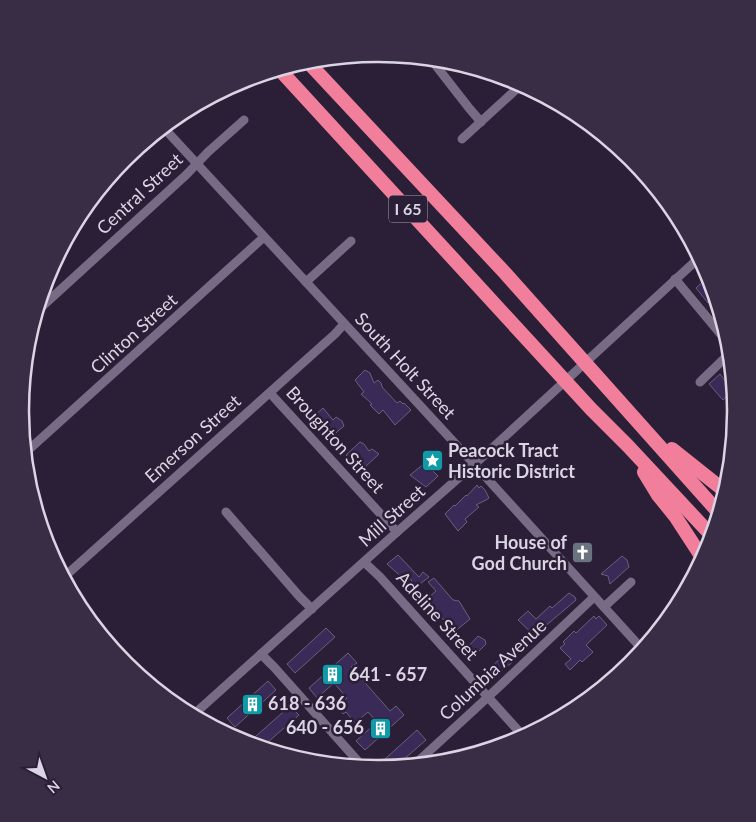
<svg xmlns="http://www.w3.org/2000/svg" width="756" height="822" font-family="Lato,sans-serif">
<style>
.building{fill:#3a2a57;stroke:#69607c}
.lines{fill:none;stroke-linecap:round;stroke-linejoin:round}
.minor{stroke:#786b86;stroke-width:9}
.highway{stroke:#f17f9c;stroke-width:14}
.labels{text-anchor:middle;stroke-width:5;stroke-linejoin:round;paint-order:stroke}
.shield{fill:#2a1f36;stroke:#a69eb0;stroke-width:1}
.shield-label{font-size:16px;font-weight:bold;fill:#dbd4e4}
.street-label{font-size:18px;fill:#dbd4e4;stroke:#2a1f36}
.poi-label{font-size:18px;font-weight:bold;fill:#dbd4e4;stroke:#2a1f36;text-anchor:start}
.rim{fill:none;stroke:#dbd4e4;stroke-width:2.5}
</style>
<rect width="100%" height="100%" fill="#2a1f36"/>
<g class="building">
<polygon points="629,156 653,185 650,188 635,173 637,171 627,165 624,160"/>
<polygon points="709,276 716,297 708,303 696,288"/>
<polygon points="365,370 370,373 374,383 378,380 381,383 382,386 382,387 397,403 400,401 403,404 404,403 411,410 395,425 383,410 379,414 370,405 372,404 361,394 364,392 355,380"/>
<polygon points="720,374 733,391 723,400 709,384"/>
<polygon points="323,408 333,420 336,417 342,421 344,426 339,430 333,436 330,437 327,433 313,417"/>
<polygon points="360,442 364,444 369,451 372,449 379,454 364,468 356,460 353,462 346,455"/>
<polygon points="425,463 438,476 426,487 410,475"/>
<polygon points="477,485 479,488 481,486 485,490 489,498 486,500 476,505 479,507 465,519 467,522 458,531 445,514 454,505 455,506 466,495 467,496"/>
<polygon points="398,555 419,577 423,572 429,577 416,587 409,577 405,580 387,564"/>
<polygon points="622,556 627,560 629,567 610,584 608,576 601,574"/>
<polygon points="434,578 453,600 459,601 470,619 453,633 451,629 447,626 449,624 434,612 432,606 427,604 431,602 426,600 436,591 428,582"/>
<polygon points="569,593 575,597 576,600 543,628 544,629 536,637 518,620 528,611 536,619 550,606 552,608"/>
<polygon points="594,616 596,619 599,616 607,625 586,645 593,652 582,662 580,660 570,670 565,664 571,659 560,648 565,644 563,642 574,631 576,633"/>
<polygon points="326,628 335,637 295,673 287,664"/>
<polygon points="478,636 485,640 486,644 474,656 472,651 467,648"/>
<polygon points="348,653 357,663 351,667 390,711 396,706 404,715 365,750 356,741 377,722 368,712 355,723 346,712 343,714 337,707 347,698 334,683 317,698 309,688"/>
<polygon points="506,653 514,661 496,675 488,670"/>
<polygon points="268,681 276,690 235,727 227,718"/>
<polygon points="290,706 299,715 261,748 247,744"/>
<polygon points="417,730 426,740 395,767 374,769"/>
</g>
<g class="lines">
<g class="minor">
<polyline points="430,58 469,108 481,122"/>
<polyline points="163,127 474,464 643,650"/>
<polyline points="462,139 522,84"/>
<polyline points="675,279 729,344"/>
<polyline points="306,282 351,241"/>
<polyline points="35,313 186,175 208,152 244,120"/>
<polyline points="700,382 730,353"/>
<polyline points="270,393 397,532"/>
<polyline points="24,454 264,237"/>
<polyline points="226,512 299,596 312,609"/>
<polyline points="364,562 380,577 524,737"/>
<polyline points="63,578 335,334 344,324"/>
<polyline points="604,607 631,582"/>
<polyline points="261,654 274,667 364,768"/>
<polyline points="192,716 397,532 488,452 700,257"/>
<polyline points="413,766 488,697 594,597"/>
</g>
<g class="highway">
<polyline points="306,60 505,273 719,513"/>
<polyline points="279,69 591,409 628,446 712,536"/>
<polyline points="672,449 726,492"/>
<polyline points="644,472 658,495 675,516 703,559"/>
</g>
</g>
<defs>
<symbol id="sight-square" viewBox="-11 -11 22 22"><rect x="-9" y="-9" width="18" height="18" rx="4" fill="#0f9aa8" stroke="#2a1f36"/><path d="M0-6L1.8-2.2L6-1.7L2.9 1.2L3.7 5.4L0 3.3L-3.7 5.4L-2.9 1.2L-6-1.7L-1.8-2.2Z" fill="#fff"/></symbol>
<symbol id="church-square" viewBox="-11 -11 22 22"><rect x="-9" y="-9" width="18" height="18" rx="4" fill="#6b7280" stroke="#2a1f36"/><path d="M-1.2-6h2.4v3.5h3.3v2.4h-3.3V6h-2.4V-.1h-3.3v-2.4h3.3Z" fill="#fff"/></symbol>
<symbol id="building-square" viewBox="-11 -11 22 22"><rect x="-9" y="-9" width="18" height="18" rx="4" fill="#0f9aa8" stroke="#2a1f36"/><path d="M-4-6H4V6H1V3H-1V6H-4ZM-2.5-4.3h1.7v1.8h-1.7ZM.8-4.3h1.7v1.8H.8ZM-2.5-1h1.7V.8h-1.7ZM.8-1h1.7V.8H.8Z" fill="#fff"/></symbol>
</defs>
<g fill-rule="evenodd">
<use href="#sight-square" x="420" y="448" width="25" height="25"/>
<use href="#church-square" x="570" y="540" width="25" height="25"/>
<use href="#building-square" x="320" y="662" width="25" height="25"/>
<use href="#building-square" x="240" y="692" width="25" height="25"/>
<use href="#building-square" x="368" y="716" width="25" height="25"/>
</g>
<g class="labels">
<rect class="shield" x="389" y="195.5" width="38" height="27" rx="4"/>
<g class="shield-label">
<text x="408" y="215">I 65</text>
</g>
<g class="street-label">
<text transform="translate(140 194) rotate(-43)" y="6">Central Street</text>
<text transform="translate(134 334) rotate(-42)" y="6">Clinton Street</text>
<text transform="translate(405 366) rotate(47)" y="6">South Holt Street</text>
<text transform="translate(193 439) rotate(-42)" y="6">Emerson Street</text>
<text transform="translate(335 440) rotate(48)" y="6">Broughton Street</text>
<text transform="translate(392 516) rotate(-42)" y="6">Mill Street</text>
<text transform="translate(437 616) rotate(48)" y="6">Adeline Street</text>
<text transform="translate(493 670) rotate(-43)" y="6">Columbia Avenue</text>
</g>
<g class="poi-label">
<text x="448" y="457">Peacock Tract<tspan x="448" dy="21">Historic District</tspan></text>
<text x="567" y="549" text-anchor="end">House of<tspan x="567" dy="21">God Church</tspan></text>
<text x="349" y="681">641 - 657</text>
<text x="268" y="710">618 - 636</text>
<text x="364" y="734" text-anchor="end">640 - 656</text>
</g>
</g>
<path d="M0 0H756V822H0ZM29 411a349 349 0 1 1 698 0a349 349 0 1 1-698 0Z" fill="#382d44" fill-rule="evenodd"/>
<path class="rim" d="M29 411a349 349 0 1 1 698 0a349 349 0 1 1-698 0Z"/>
<g transform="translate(45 777) rotate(139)" stroke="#2a1f36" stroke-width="4" paint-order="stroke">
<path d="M0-4L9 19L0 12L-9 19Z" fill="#dbd4e4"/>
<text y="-8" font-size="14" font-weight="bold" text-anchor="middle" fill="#dbd4e4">N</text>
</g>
</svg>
